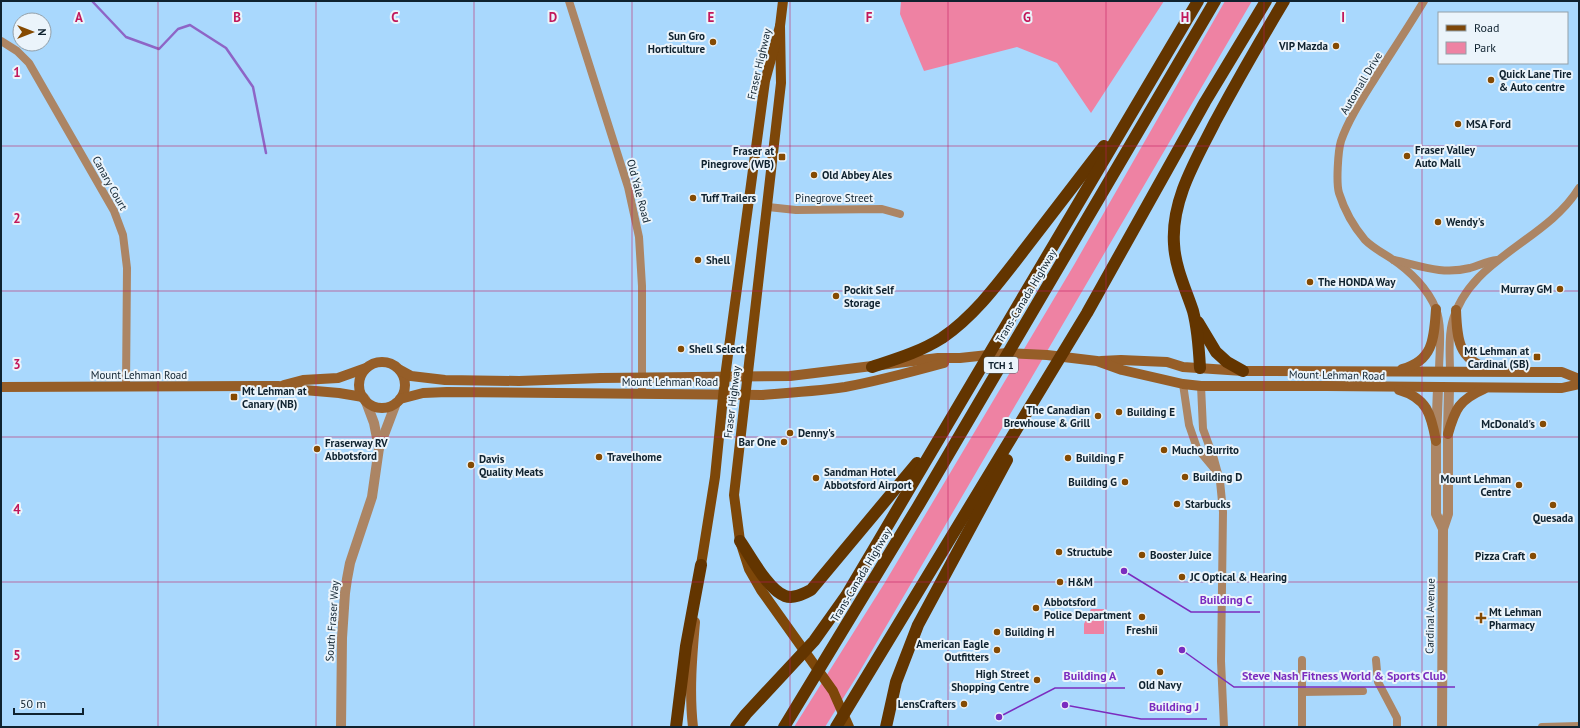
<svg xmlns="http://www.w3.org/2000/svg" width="1580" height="728" font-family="'PT Sans',sans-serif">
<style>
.green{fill:#ee82a3}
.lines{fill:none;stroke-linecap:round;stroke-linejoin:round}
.stream{stroke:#8e65c6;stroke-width:2.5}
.minor{stroke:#ac8564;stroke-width:8}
.tertiary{stroke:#ac8564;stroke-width:10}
.secondary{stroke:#965e28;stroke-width:10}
.primary{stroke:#7d4709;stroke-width:10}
.motorway{stroke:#633500;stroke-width:12}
.grid{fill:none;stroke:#c2185b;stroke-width:1;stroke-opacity:0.55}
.poi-dot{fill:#854a02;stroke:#ebf4fb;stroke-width:1.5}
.labels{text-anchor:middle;stroke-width:4;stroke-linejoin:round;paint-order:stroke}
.shield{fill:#ebf4fb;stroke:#51616c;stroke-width:1}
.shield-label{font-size:10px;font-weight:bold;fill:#0f222f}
.poi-label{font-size:11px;font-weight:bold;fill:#0f222f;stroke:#ebf4fb;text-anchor:start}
.street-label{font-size:11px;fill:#0f222f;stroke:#ebf4fb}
.grid-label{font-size:13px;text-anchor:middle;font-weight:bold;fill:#c2185b;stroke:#ebf4fb;stroke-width:4;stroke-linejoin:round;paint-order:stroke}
.leader{fill:none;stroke:#7b2cbf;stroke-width:1.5}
.callout-dot{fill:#7b2cbf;stroke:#ebf4fb;stroke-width:1.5}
.callout-label{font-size:12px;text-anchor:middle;font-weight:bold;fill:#7b2cbf;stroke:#ebf4fb;stroke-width:4;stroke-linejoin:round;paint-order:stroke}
</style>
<rect width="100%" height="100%" fill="#a9d8fd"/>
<g class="green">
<polygon points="901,1 1164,1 1091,113 1057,63 1017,47 924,71 900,14"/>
<polygon points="1225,1 1252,1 857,676 825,727 794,727 884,584 1074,265"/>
<polygon points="1091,609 1104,609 1104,634 1084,634 1084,624"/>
</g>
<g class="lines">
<polyline class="stream" points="92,1 126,37 159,49 178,29 190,25 226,48 253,87 266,153"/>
<g class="minor">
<polyline points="569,1 628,187 639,237 642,286 642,393"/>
<path d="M1424,1C1409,26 1393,50 1377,75C1364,96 1349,118 1341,141C1338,151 1336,183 1339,193C1344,209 1354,227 1365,240C1373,248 1383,253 1392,259C1410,271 1428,289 1436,309C1443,328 1439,352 1439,372"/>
<polyline points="1,41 17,51 29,63 114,211 123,235 127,268 126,387"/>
<polyline points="768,207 796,210 882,209 900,214"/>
<path d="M1394,260C1421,266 1442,275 1470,268C1480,265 1488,261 1497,260"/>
<path d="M1450,372C1450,357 1448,338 1452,323C1469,258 1546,242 1579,188"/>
<polyline points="1183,384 1189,425 1197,448 1217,472"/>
<polyline points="1201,386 1203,429 1214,459 1220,481 1223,512 1221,661 1224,727"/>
<polyline points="1302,660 1302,727"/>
<polyline points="1376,660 1378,682 1397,718 1397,727"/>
<polyline points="1302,692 1363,691"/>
<polyline points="1542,727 1579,726"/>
</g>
<g class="tertiary">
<polyline points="1438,388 1436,441 1436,514 1443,529"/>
<polyline points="365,399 374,423 379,448"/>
<polyline points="341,727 342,638 345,593 347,579 350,563 372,497 379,448 396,403"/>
<polyline points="1442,727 1443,529 1448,514 1448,434 1449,388"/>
</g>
<g class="secondary">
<path d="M1456,310C1457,339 1458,360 1490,369"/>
<polyline points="1101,361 1121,360 1167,362 1183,367 1243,371 1562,372 1579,379"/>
<circle cx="382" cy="385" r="23"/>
<path d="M1402,369C1434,361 1434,337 1436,309"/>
<polyline points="400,370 411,376 445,380 519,381 601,378 790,376 938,358 960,358 1007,353 1047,355 1097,361 1122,370 1183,384 1201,386 1327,386 1562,388 1579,384"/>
<polyline points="284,385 303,380 338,378 366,368"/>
<polyline points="1,387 278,386 304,390 339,393 363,397"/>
<path d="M1399,390C1427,398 1431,414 1436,441"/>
<path d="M400,399L423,393L447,392L762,395C789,393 817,391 845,387C878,381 911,372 944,363"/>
<path d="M1448,434C1455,409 1459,400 1484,389"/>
<path d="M693,727C689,692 692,657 695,622"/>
</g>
<g class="primary">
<polyline points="780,26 781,83 734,495 740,541 749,569 761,590 833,691 849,727"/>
<polyline points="701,565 715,477 725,377 765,81 780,26 783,1"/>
</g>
<g class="motorway">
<polyline points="1198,322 1216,352 1227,362 1243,371"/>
<path d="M872,367C896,359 920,352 942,338C974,316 997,285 1021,254C1049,218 1076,182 1104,146"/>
<path d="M1200,368C1199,349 1198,330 1193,311C1186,290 1175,267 1174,244C1171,200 1196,160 1215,122C1237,81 1260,41 1284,1"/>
<path d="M740,541C750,555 768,590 785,596C794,599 803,594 811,590L917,463"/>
<polyline points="676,727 686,646 701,565"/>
<polyline points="736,727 746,714 814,641 846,596 1198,1"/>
<polyline points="784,727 917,508 1215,1"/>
<polyline points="836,727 1087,313 1205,102 1266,1"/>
<polyline points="886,727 896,682 918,625 1007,460"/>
</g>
</g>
<path class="grid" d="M158,1V727M316,1V727M474,1V727M632,1V727M790,1V727M948,1V727M1106,1V727M1264,1V727M1422,1V727M1,146H1579M1,291H1579M1,437H1579M1,582H1579"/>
<g class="poi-dot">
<circle cx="713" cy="42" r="4"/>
<circle cx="1336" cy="46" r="4"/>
<circle cx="1491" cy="80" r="4"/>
<circle cx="1458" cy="124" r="4"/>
<circle cx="1407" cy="156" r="4"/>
<rect x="778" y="153" width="8" height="8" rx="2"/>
<circle cx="814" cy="175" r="4"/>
<circle cx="693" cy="198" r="4"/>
<circle cx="1438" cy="222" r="4"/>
<circle cx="698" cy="260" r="4"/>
<circle cx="1310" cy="282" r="4"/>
<circle cx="1560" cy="289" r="4"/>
<circle cx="836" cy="296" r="4"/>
<circle cx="681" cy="349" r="4"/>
<rect x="1533" y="353" width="8" height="8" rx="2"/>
<rect x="230" y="393" width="8" height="8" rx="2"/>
<circle cx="1119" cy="412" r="4"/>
<circle cx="1098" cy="416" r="4"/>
<circle cx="1543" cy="424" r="4"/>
<circle cx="790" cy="433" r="4"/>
<circle cx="784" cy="442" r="4"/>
<circle cx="317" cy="449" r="4"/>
<circle cx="1164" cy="450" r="4"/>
<circle cx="599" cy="457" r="4"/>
<circle cx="1068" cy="458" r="4"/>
<circle cx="471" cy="465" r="4"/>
<circle cx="1185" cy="477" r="4"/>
<circle cx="816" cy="478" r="4"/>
<circle cx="1125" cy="482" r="4"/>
<circle cx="1519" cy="485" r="4"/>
<circle cx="1177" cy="504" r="4"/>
<circle cx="1553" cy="505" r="4"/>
<circle cx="1059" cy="552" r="4"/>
<circle cx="1142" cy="555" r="4"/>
<circle cx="1533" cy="556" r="4"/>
<circle cx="1182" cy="577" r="4"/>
<circle cx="1060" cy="582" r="4"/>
<circle cx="1036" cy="608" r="4"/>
<circle cx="1142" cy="617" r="4"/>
<path d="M1479 612h4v4h4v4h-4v4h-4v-4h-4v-4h4z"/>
<circle cx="997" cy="632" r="4"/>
<circle cx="997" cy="650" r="4"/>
<circle cx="1160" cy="672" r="4"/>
<circle cx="1037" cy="680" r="4"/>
<circle cx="964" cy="704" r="4"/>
</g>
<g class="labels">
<rect class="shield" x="984" y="357" width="34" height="16" rx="3"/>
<g class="shield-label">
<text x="1001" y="369">TCH 1</text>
</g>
<g class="poi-label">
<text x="705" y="40" text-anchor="end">Sun Gro<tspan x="705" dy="13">Horticulture</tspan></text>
<text x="1328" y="50" text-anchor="end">VIP Mazda</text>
<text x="1499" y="78">Quick Lane Tire<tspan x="1499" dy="13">&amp; Auto centre</tspan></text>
<text x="1466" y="128">MSA Ford</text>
<text x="1415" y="154">Fraser Valley<tspan x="1415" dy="13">Auto Mall</tspan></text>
<text x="774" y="155" text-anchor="end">Fraser at<tspan x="774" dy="13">Pinegrove (WB)</tspan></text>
<text x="822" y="179">Old Abbey Ales</text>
<text x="701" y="202">Tuff Trailers</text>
<text x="1446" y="226">Wendy's</text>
<text x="706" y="264">Shell</text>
<text x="1318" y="286">The HONDA Way</text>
<text x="1552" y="293" text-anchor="end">Murray GM</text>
<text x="844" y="294">Pockit Self<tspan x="844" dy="13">Storage</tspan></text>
<text x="689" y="353">Shell Select</text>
<text x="1529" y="355" text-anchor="end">Mt Lehman at<tspan x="1529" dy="13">Cardinal (SB)</tspan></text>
<text x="242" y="395">Mt Lehman at<tspan x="242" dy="13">Canary (NB)</tspan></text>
<text x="1090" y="414" text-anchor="end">The Canadian<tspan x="1090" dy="13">Brewhouse &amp; Grill</tspan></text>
<text x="1127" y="416">Building E</text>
<text x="1535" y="428" text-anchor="end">McDonald's</text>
<text x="798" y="437">Denny's</text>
<text x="776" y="446" text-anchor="end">Bar One</text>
<text x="325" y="447">Fraserway RV<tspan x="325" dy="13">Abbotsford</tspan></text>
<text x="1172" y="454">Mucho Burrito</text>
<text x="607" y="461">Travelhome</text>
<text x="1076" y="462">Building F</text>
<text x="479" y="463">Davis<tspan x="479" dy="13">Quality Meats</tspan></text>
<text x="824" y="476">Sandman Hotel<tspan x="824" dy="13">Abbotsford Airport</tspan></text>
<text x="1193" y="481">Building D</text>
<text x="1511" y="483" text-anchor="end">Mount Lehman<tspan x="1511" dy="13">Centre</tspan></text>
<text x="1117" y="486" text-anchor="end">Building G</text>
<text x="1185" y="508">Starbucks</text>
<text x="1553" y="522" text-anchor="middle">Quesada</text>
<text x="1067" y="556">Structube</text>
<text x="1150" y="559">Booster Juice</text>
<text x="1525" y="560" text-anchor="end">Pizza Craft</text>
<text x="1190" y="581">JC Optical &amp; Hearing</text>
<text x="1068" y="586">H&amp;M</text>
<text x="1044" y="606">Abbotsford<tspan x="1044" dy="13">Police Department</tspan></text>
<text x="1489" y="616">Mt Lehman<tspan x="1489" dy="13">Pharmacy</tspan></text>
<text x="1142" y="634" text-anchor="middle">Freshii</text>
<text x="1005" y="636">Building H</text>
<text x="989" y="648" text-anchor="end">American Eagle<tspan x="989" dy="13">Outfitters</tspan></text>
<text x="1029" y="678" text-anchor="end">High Street<tspan x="1029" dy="13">Shopping Centre</tspan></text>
<text x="1160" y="689" text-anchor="middle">Old Navy</text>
<text x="956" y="708" text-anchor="end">LensCrafters</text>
</g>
<g class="street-label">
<text transform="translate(759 64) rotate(-77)" y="4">Fraser Highway</text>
<text transform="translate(1361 83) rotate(-59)" y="4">Automall Drive</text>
<text transform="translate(110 183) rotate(61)" y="4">Canary Court</text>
<text transform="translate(639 191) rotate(75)" y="4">Old Yale Road</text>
<text x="834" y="202">Pinegrove Street</text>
<text transform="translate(1026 296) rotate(-59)" y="4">Trans-Canada Highway</text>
<text x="139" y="379">Mount Lehman Road</text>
<text transform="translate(1337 375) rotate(1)" y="4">Mount Lehman Road</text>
<text x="670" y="386">Mount Lehman Road</text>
<text transform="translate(732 402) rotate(-83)" y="4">Fraser Highway</text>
<text transform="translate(861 575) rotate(-59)" y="4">Trans-Canada Highway</text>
<text transform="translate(1430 616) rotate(-89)" y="4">Cardinal Avenue</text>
<text transform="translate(332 621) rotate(-86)" y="4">South Fraser Way</text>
</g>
</g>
<g class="grid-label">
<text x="79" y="22">A</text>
<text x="237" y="22">B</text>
<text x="395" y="22">C</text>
<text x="553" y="22">D</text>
<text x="711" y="22">E</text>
<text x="869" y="22">F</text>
<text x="1027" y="22">G</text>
<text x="1185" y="22">H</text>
<text x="1343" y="22">I</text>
<text x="17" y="77">1</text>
<text x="17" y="223">2</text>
<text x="17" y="369">3</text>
<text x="17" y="514">4</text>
<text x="17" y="660">5</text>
</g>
<path class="leader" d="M1124 571L1191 612H1260M1182 650L1234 687H1455M999 717L1055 688H1125M1065 705L1141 719H1207"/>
<g class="callout-dot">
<circle cx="1124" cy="571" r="4"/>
<circle cx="1182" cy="650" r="4"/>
<circle cx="999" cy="717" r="4"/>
<circle cx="1065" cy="705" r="4"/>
</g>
<g class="callout-label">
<text x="1226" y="604">Building C</text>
<text x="1344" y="680">Steve Nash Fitness World &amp; Sports Club</text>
<text x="1090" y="680">Building A</text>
<text x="1174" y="711">Building J</text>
</g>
<rect width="1580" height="728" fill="none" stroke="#0f222f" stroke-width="4"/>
<rect x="1438" y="12" width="130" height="52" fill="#ebf4fb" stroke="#93a0a9"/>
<rect x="1446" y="25" width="20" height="6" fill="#7d4709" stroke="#93a0a9"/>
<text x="1474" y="32" font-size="12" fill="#0f222f">Road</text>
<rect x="1446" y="42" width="20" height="12" fill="#ee82a3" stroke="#93a0a9"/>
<text x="1474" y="52" font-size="12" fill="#0f222f">Park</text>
<g transform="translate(32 32) rotate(90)"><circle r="19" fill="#ebf4fb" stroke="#93a0a9"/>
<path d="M0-3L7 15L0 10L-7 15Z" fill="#854a02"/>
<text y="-6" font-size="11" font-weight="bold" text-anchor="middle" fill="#0f222f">N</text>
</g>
<path d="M14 708v6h69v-6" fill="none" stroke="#0f222f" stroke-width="2"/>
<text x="20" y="708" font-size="12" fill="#0f222f" stroke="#ebf4fb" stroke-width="3" paint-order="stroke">50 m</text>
</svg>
